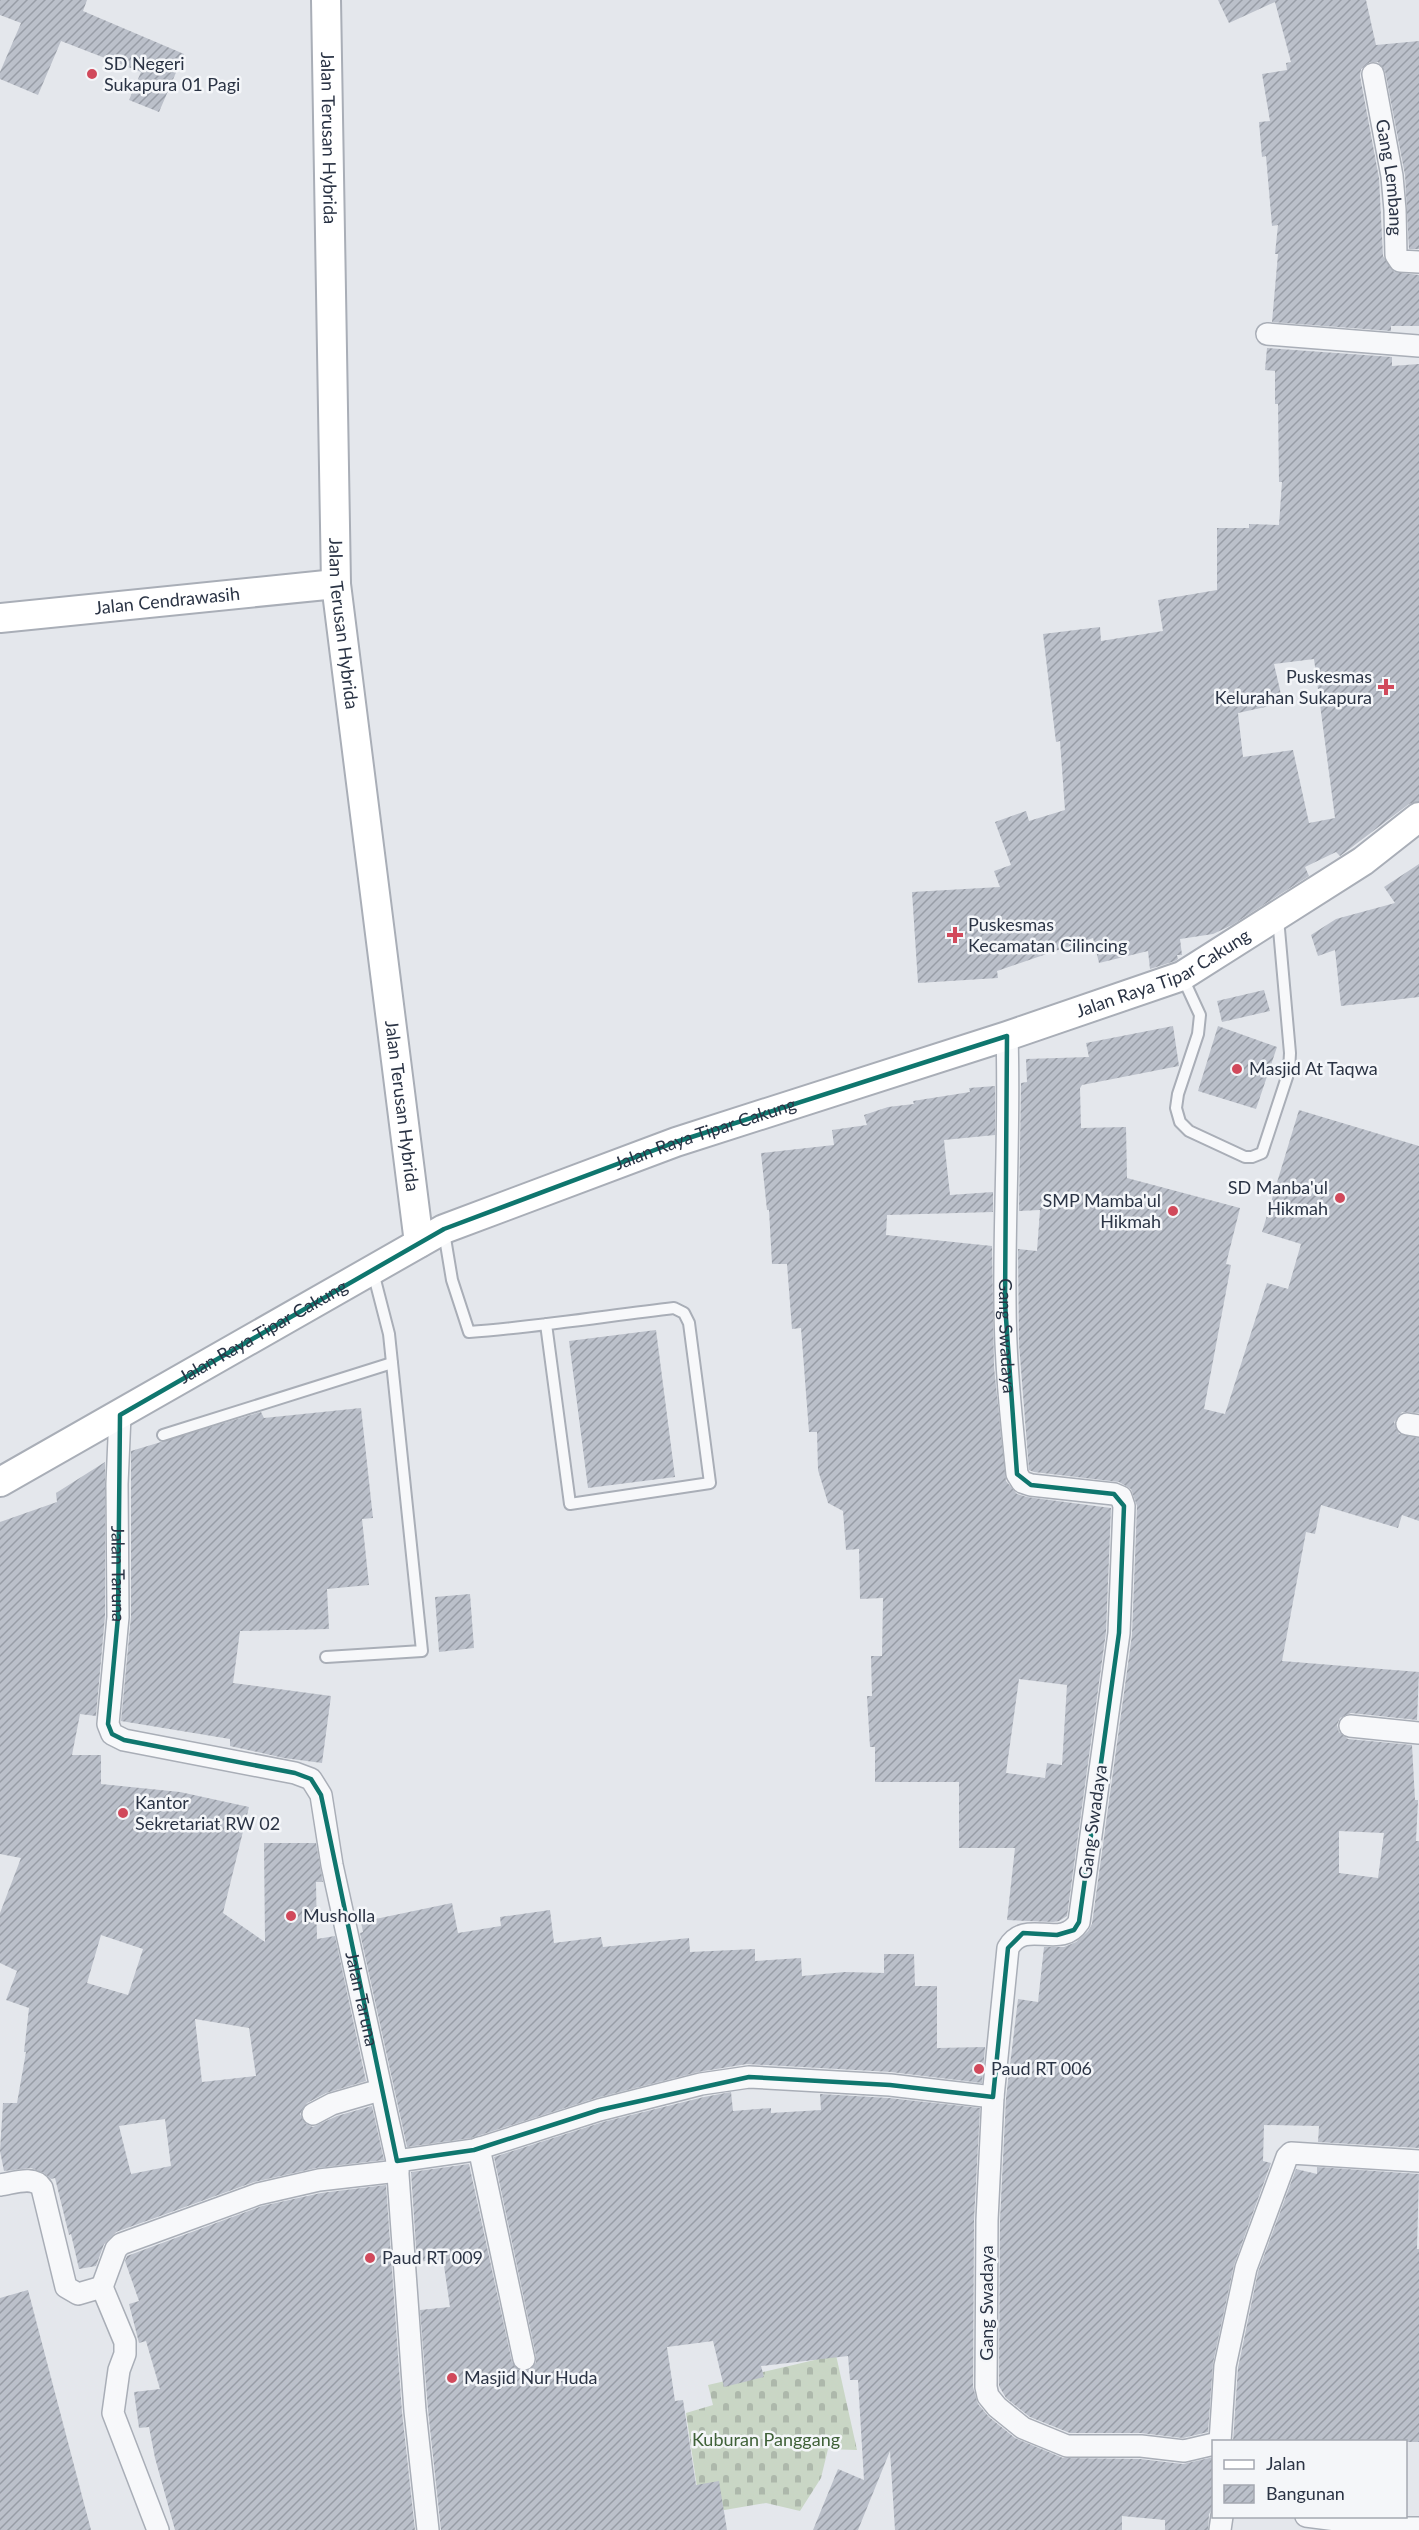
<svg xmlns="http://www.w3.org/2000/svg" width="1419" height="2530" font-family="Lato,sans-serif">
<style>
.cemetery{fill:url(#cemetery-stones)}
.building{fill:url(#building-hatch);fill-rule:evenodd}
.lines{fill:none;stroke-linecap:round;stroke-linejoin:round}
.lane-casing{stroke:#a9aeb7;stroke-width:14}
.street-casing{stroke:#a9aeb7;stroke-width:24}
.secondary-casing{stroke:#a9aeb7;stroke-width:32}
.lane{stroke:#f7f8fa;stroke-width:10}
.street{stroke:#f7f8fa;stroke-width:21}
.secondary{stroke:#fff;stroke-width:28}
.marked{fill:none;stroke:#0f766e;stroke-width:4.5;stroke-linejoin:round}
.poi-dot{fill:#d1495b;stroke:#f4f6f9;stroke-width:2}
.labels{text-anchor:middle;stroke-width:5;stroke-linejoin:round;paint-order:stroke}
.poi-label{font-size:18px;fill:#2b3445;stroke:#f4f6f9;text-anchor:start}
.street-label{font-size:18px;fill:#2b3445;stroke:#f4f6f9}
.park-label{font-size:18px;fill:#3f6138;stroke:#f4f6f9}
</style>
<defs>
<pattern id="cemetery-stones" width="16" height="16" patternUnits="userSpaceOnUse" patternTransform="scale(1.5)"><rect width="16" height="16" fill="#c9d6c5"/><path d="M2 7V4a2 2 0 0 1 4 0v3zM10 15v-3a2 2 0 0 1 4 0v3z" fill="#adb8ab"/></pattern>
<pattern id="building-hatch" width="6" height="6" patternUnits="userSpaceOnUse" patternTransform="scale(1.5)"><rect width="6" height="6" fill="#bbc0ca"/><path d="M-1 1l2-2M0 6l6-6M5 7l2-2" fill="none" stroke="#989da6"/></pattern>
</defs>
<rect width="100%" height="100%" fill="#e4e7ec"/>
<polygon class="cemetery" points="836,2355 857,2450 828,2449 821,2478 800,2511 766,2503 701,2514 686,2413 713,2405 708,2385"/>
<g class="building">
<polygon points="0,0 87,0 83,11 184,54 159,112 129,100 141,72 61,41 38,95 0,79 0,72 21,23 0,15"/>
<polygon points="1218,0 1366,0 1376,45 1419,41 1419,249 1409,249 1405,175 1385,71 1378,62 1370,62 1361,69 1360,76 1379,178 1383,256 1394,272 1419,275 1419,326 1391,326 1391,331 1272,322 1278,254 1275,254 1278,225 1272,226 1266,156 1262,157 1259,122 1270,121 1262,74 1287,70 1286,63 1291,62 1275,2 1229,23"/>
<path d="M1267,348L1392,357V366L1419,364V801L1409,804L1340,856L1336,852L1305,867L1309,876L1232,925L1213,934L1180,939L1182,955H1177L1178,959L1175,961L1150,969L1148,951L1099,963L1093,938L997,971L998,978L918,983L912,892L1000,887L994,871L1011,865L995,822L1026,811L1029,821L1065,810L1060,741L1056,742L1043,634L1100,627L1101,641L1163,631L1158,600L1217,590V528H1249V524L1279,525L1282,482H1279L1278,404H1275V371L1265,370ZM1314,659L1335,818L1309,823L1293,750L1243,757L1238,713L1283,703L1274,664Z"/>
<polygon points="1419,864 1419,997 1341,1006 1335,950 1318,956 1311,935 1336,919 1395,903 1384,887"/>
<polygon points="1264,990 1270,1011 1222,1022 1217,1001"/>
<path d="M1173,1026L1179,1066L1082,1085L1080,1088L1081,1128L1126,1127L1127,1178L1240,1208L1226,1264L1231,1265L1204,1409L1225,1414L1267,1283L1288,1289L1301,1244L1262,1232L1299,1110L1419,1146V1413L1402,1412L1394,1422L1399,1434L1419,1438V1521L1402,1515L1398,1528L1321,1505L1315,1534L1306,1532L1282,1661L1419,1672L1417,1720L1351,1713L1340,1718L1337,1725L1339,1732L1348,1739L1412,1745L1415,1800H1418L1416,1841H1419V2148L1318,2142L1319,2126L1264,2125L1263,2161L1271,2163L1234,2265L1213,2363L1208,2432L1183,2438L1141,2433H1070L1030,2417L1006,2398L999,2386L1000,2220L1006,2098L1018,1999L1038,2002L1044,1947H1064L1076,1942L1088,1931L1092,1924L1132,1635L1137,1506L1131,1489L1119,1482L1034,1472L1029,1470L1019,1344L1018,1249L1037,1251L1040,1210L1019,1211L1021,1083L1027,1082L1026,1059L1089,1057L1086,1043ZM1339,1831L1384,1833L1378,1878L1339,1873Z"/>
<polygon points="1218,1026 1277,1047 1256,1109 1198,1091"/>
<path d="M995,1086V1135L944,1140L950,1195L993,1192V1212L887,1215L886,1235L992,1246L994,1367L1006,1481L1017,1494L1027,1497L1111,1508L1106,1632L1067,1916L1059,1921L1053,1922L1007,1920L1015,1848H959V1782H875V1747H870L867,1696H872L871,1656H882L883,1598L860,1599L859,1549L846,1550L843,1511L828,1503L818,1470L817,1432H809L801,1328L792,1329L787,1264H772L769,1210H767L761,1153L834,1145L832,1130L867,1125L864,1115L888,1107L914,1104L913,1101L970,1092L969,1088ZM1019,1679L1067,1685L1062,1765L1047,1763L1045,1778L1006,1773Z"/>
<polygon points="656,1330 675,1477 588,1488 569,1341"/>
<polygon points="361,1408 373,1518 362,1519 369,1585 327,1589 329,1629 240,1631 233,1683 331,1696 322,1763 284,1758 230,1746 230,1739 121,1721 131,1617 131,1451 261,1412 264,1418"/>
<path d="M105,1462V1616L96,1716L80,1714L72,1755H101V1784L180,1792L249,1807L223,1913L265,1942L264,1843H316L323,1882H316L317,1939L335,1936L366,2081L326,2093L307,2103L300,2114L306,2124L313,2127L337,2116L372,2106L384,2160L316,2168L254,2182L116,2232L104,2244L96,2266L79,2269L71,2234L69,2235L55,2178L51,2179L44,2173L31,2168L4,2171L0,2151L3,2103H17L26,2052H24L29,2008L6,2000L17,1971L0,1963V1913L21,1858L0,1854V1522L57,1502L56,1493ZM101,1935L143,1949L128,1995L87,1983ZM195,2019L249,2028L256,2076L202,2082ZM165,2119L171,2166L131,2174L119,2126Z"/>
<polygon points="470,1594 474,1648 439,1652 435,1597"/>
<polygon points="452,1903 458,1933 501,1926 500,1917 550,1910 554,1943 601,1937 603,1947 689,1938 690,1952 755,1949 755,1961 801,1958 802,1976 845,1972 884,1973 884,1954 914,1954 915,1986 937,1986 937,2048 985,2047 982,2083 891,2072 747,2064 698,2072 596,2098 471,2138 407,2147 360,1933 363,1932 361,1922"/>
<polygon points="731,2092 733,2111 771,2108 771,2113 821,2110 820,2094 889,2098 980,2108 974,2220 973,2387 978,2404 989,2417 1015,2438 1063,2458 1140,2459 1183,2464 1214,2457 1214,2507 1209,2514 1208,2530 1165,2530 1165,2520 1122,2516 1122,2530 895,2530 890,2451 858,2530 813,2530 838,2469 864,2480 858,2380 850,2380 848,2356 761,2366 764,2377 724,2387 713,2341 667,2347 675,2401 683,2400 696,2485 719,2481 727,2530 441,2530 428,2410 420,2310 450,2307 443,2259 417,2262 411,2172 469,2164 512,2362 520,2371 527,2371 536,2363 536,2356 494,2157 603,2122 704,2097"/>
<polygon points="1317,2167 1419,2174 1417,2249 1419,2249 1419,2442 1233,2442 1238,2368 1258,2272 1296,2169 1317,2174"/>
<polygon points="386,2185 402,2412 415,2530 175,2530 155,2458 149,2427 139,2428 134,2392 160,2389 146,2341 139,2343 129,2304 139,2301 125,2261 127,2256 262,2206 321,2193"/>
<polygon points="28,2290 91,2530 0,2530 0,2298"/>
</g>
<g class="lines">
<defs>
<g id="lane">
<polyline points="1182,976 1200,1015 1198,1034 1178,1094 1176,1108 1180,1122 1189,1131 1245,1157 1252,1157 1262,1153 1289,1071 1290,1053 1278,918"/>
<path d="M444,1232L452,1280L469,1332C538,1327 606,1316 674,1308L684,1313L689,1323L710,1483L570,1504L546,1324"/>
<polyline points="163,1435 392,1363"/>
<polyline points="326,1657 422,1651 389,1334 373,1272"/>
</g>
<g id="street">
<path id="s1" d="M1373,74L1392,176L1395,210L1396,255L1400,261L1419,262"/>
<polyline points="1267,334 1419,346"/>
<path id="s2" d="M1007,1036C1010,1124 1004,1213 1005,1301C1005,1359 1011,1417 1017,1474L1022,1482L1031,1485L1114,1494L1121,1497L1124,1506L1119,1633L1079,1922C1060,1951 1026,1917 1008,1948L993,2097L987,2220L986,2387L988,2396L997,2407L1023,2428L1067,2446H1141L1184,2451L1214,2444"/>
<path id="s3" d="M120,1415L117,1484L118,1617L108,1724L112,1734L124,1740L295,1773L311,1779L321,1795L332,1865L397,2161L415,2411L428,2530"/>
<polyline points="1407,1424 1419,1426"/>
<polyline points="1350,1726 1419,1733"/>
<polyline points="313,2114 332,2104 380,2090"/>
<polyline points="479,2148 524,2359"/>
<polyline points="397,2161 474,2150 599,2110 701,2084 749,2077 890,2085 993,2097"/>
<path d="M0,2185C14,2183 34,2175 42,2188L66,2287L78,2294L102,2287L125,2342V2354L119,2370L113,2413L158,2530"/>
<polyline points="102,2287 116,2249 121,2244 258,2194 319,2180 398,2171"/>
<polyline points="1220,2442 1225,2366 1246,2268 1287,2157 1291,2153 1419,2161"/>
<polyline points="1306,2516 1396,2528 1419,2528"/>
<polyline points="1220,2530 1222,2516"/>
</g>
<g id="secondary">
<path id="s4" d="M326,0L336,584L419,1243"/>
<path id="s5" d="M0,618L336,584"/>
<path id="s6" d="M0,1482L444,1229L676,1142L1007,1036L1182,976L1363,861L1419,817"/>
</g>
</defs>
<use href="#lane" class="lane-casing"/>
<use href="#street" class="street-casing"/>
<use href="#secondary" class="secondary-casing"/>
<use href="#lane" class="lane"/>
<use href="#street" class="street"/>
<use href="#secondary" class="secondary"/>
</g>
<path class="marked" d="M1007,1036L1005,1304L1017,1474L1031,1485L1114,1494L1124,1506L1119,1633L1079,1922L1074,1930L1057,1935L1023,1933L1008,1948L993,2097L890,2085L749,2077L599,2110L474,2150L397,2161L321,1795L311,1779L295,1773L124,1740L112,1734L108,1724L118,1617L120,1415L444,1229L676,1142Z"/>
<g class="poi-dot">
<circle cx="92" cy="74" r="6"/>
<path d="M1383 678h6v6h6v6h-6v6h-6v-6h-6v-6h6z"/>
<path d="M952 926h6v6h6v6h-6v6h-6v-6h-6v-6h6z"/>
<circle cx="1237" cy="1069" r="6"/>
<circle cx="1340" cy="1198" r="6"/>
<circle cx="1173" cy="1211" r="6"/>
<circle cx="123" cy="1813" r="6"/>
<circle cx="291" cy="1916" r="6"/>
<circle cx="979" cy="2069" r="6"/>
<circle cx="370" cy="2258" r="6"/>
<circle cx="452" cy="2378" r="6"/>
</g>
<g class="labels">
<g class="poi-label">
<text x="104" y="70">SD Negeri<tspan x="104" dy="21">Sukapura 01 Pagi</tspan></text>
<text x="1372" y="683" text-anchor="end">Puskesmas<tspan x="1372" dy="21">Kelurahan Sukapura</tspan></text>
<text x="968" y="931">Puskesmas<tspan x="968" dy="21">Kecamatan Cilincing</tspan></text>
<text x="1249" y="1075">Masjid At Taqwa</text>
<text x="1328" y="1194" text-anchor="end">SD Manba'ul<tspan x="1328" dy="21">Hikmah</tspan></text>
<text x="1161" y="1207" text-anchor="end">SMP Mamba'ul<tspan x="1161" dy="21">Hikmah</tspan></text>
<text x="135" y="1809">Kantor<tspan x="135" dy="21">Sekretariat RW 02</tspan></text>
<text x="303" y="1922">Musholla</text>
<text x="991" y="2075">Paud RT 006</text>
<text x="382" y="2264">Paud RT 009</text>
<text x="464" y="2384">Masjid Nur Huda</text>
</g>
<g class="street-label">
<text dy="6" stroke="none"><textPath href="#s4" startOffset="138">Jalan Terusan Hybrida</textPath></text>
<text dy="6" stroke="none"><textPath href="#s1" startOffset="105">Gang Lembang</textPath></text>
<text dy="6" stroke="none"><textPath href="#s5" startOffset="168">Jalan Cendrawasih</textPath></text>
<text dy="6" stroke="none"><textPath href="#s4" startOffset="624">Jalan Terusan Hybrida</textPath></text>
<text dy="6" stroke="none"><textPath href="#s6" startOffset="1275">Jalan Raya Tipar Cakung</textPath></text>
<text dy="6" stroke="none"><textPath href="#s4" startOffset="1110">Jalan Terusan Hybrida</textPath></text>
<text dy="6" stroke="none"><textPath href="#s6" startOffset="789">Jalan Raya Tipar Cakung</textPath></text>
<text dy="6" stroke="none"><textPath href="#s6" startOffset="303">Jalan Raya Tipar Cakung</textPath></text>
<text dy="6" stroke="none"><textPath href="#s2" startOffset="300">Gang Swadaya</textPath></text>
<text dy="6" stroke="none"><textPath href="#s3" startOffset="159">Jalan Taruna</textPath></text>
<text transform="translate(1093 1822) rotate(-82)" y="6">Gang Swadaya</text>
<text dy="6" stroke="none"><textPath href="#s3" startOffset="752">Jalan Taruna</textPath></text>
<text transform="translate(987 2303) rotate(-90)" y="6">Gang Swadaya</text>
</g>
<g class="park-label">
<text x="766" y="2446">Kuburan Panggang</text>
</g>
</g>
<rect x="1212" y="2440" width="195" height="78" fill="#f4f6f9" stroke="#a4a8b1" stroke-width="1.5"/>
<rect x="1224" y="2460" width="30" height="9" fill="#ffffff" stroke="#a4a8b1" stroke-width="1.5"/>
<text x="1266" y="2470" font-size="18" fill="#2b3445">Jalan</text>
<rect x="1224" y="2485" width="30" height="18" fill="url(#building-hatch)" stroke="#a4a8b1" stroke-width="1.5"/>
<text x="1266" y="2500" font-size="18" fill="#2b3445">Bangunan</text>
</svg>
